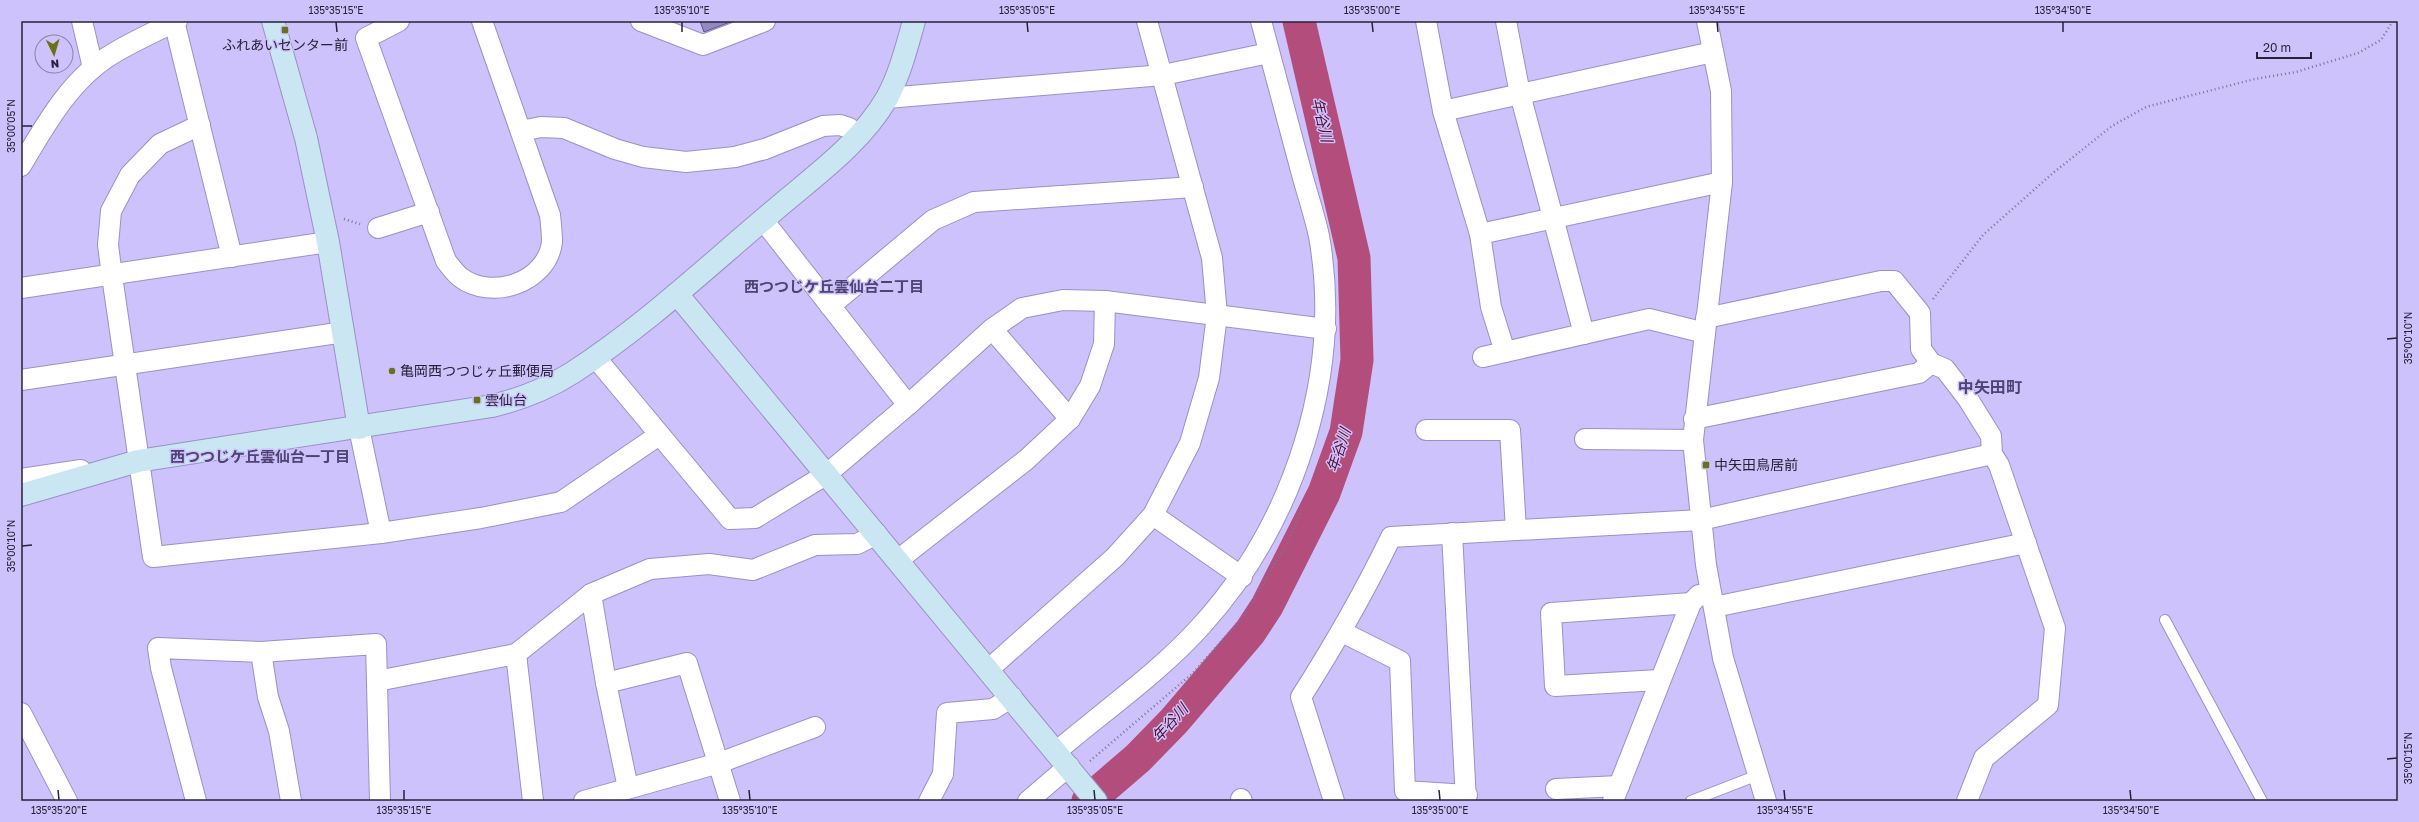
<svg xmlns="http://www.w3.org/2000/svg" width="2419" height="822" font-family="'Golos Text','Noto Sans JP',sans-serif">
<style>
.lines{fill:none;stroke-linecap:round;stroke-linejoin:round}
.river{stroke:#b34d7c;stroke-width:33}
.building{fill:#958ac0;stroke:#5e5385}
.lane-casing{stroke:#9b90c6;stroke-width:12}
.street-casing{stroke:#9b90c6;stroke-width:22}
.secondary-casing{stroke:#9b90c6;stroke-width:24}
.path{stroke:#7c749b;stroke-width:2.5;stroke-dasharray:1 3;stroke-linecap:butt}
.lane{stroke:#fff;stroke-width:10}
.street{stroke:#fff;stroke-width:20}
.secondary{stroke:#cae6f3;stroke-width:22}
.ticks{fill:none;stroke:#272237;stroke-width:1.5}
.poi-dot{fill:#6a7118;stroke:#cdc2fb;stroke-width:1.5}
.labels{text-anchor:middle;stroke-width:3;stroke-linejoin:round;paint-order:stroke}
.poi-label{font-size:14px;fill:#272237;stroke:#cdc2fb;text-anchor:start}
.water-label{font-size:15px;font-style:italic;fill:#4f0d30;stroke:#cdc2fb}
.neighbourhood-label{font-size:15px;font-weight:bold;fill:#4e4373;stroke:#cdc2fb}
.quarter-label{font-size:16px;font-weight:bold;fill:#4e4373;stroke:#cdc2fb}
.neatline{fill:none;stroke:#272237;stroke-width:1.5}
.ticks-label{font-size:10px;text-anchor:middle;fill:#272237}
</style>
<rect width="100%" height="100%" fill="#cdc2fb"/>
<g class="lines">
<polyline class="river" points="1088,801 1138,758 1174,721 1250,632 1267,606 1324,493 1346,432 1357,360 1354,258 1299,21"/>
</g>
<polygon class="building" points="700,21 733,21 704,32"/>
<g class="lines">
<defs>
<g id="lane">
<polyline points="2165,620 2262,801"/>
<polyline points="1691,801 1758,775"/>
</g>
<g id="street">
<polyline points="82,21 93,68"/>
<polyline points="174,21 232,257"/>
<path d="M399,21L366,38L446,261C450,266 455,273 460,277C491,301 547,283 552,242C552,233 551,224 550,215L482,21"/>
<polyline points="641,21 703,45 765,21"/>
<polyline points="1426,21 1443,111 1480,234 1491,307 1505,352"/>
<polyline points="1506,21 1520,94 1584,334"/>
<polyline points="1707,21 1721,91 1722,182 1693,440 1706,565 1723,658 1766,801"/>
<polyline points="887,98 1163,75 1269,53"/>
<polyline points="1443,111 1713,52"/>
<polyline points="200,125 160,144 130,175 111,211 108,245 112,276 153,557 381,533 481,518 561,502 659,435"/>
<polyline points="521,131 541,127 564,128 615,149 643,157 686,162 735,157 765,149 823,126 840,125 849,128 856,137"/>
<path d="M21,166C45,125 72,77 114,53C134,41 156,31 177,21"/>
<polyline points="763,220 908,405"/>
<polyline points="378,228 429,212"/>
<polyline points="1480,234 1722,182"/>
<polyline points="21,288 328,242"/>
<polyline points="830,306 933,220 974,202 1193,187"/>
<polyline points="1706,318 1881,281 1894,281 1920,313 1921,349 1931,363 1945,369 1968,399 1991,436 1992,454 1999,465 2055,628 2048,705 1984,758 1967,801"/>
<polyline points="992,329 1070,419"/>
<polyline points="595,357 730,519 755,518 827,474 908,405 992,329 1022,308 1063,300 1105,301 1326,329"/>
<polyline points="1483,357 1649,319 1705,333"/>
<polyline points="21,380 344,332"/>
<polyline points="1694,419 1919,373 1931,363"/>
<polyline points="359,428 381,533"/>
<polyline points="1426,430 1510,430 1516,530"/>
<polyline points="1585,439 1693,440"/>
<polyline points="21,479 81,470"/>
<polyline points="1153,515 1242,577"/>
<polyline points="1452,533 1466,801"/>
<polyline points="898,560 1026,460 1070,419 1090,386 1104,344 1105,301"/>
<polyline points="591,594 606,683 687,663 730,801"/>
<polyline points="1714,607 2026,543"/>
<polyline points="1342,632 1400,661 1405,791 1467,795"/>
<polyline points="261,652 268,697 279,731 291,801"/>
<polyline points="516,654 591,594 650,569 709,564 753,570 815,545 857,544 877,534"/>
<polyline points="989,669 1115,557 1153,515 1190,443 1209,378 1217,315 1212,258 1147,21"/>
<polyline points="1659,680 1555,686 1551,613 1691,603"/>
<polyline points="377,681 516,654 533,801"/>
<polyline points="606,683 628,788"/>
<polyline points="21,713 67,801"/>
<path d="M1057,751C1105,710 1160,672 1202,625C1295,522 1343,373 1319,236C1314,213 1306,190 1300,167C1287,118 1274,70 1261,21"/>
<polyline points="1556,789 1619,786"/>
<polyline points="1241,799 1242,801"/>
<polyline points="196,801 161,668 158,648 261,652 376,644 380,801"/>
<polyline points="584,801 719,763 815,727"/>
<polyline points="929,801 943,774 947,713 993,709 1012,697"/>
<polyline points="1028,801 1069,766"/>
<path d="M1334,801L1301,697C1334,645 1364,593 1391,537L1701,520L1992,454"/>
<polyline points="1613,801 1691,603 1699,595"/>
</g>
<g id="secondary">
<polyline points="273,21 306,138 328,242 359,428"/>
<polyline points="677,294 1096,801"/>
<path d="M21,495L138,461L492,406C521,399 547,389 572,373C642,328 706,268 770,214C810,179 860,145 887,98C900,74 907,46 914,21"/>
</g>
</defs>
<use href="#lane" class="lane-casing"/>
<use href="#street" class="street-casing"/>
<use href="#secondary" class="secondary-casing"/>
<g class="path">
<polyline points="344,219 360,224"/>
<polyline points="1933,299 1983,235 2053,173 2112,126 2146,107 2255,79 2296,72 2358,53 2381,40 2393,21"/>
<polyline points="1090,761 1193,673 1243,617 1287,544 1302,508"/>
</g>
<use href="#lane" class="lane"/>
<use href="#street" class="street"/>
<use href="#secondary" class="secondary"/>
</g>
<path class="ticks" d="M336,22L337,32M682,22V32M1027,22L1028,32M1372,22L1373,32M1717,22L1718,32M2063,22V32M22,126H32M2387,339L2397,338M22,546L32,545M2387,759L2397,758M58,790L59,800M404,790V800M749,790L750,800M1094,790L1095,800M1439,790L1440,800M1784,790L1785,800M2130,790L2131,800"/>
<g class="poi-dot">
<rect x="281" y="26" width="8" height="8" rx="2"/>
<circle cx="392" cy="371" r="4"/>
<rect x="473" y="396" width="8" height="8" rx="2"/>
<rect x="1702" y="461" width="8" height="8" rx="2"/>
</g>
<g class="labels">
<g class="poi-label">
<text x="285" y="50" text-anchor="middle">ふれあいセンター前</text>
<text x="400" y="376">亀岡西つつじヶ丘郵便局</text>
<text x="485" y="405">雲仙台</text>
<text x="1714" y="470">中矢田鳥居前</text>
</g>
<g class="water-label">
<text transform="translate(1322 120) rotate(77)" y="5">年谷川</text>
<text transform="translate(1339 450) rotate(-72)" y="5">年谷川</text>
<text transform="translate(1170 723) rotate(-48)" y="5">年谷川</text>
</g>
<g class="neighbourhood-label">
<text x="834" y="292">西つつじケ丘雲仙台二丁目</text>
<text x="260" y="462">西つつじケ丘雲仙台一丁目</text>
</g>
<g class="quarter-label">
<text x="1990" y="393">中矢田町</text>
</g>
</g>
<rect width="2419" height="822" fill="none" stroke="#cdc2fb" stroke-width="44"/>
<g transform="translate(54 54) rotate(175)"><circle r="19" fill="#cdc2fb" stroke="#8b82ad"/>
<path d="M0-3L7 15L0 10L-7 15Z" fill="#6a7118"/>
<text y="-6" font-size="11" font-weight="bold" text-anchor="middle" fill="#272237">N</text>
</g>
<path d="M2257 52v6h54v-6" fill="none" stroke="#272237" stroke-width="2"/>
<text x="2263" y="52" font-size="12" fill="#272237" stroke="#cdc2fb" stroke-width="3" paint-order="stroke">20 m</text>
<rect x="22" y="22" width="2375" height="778" class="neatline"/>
<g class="ticks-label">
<text x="336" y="14">135°35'15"E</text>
<text x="682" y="14">135°35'10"E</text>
<text x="1027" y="14">135°35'05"E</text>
<text x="1372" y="14">135°35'00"E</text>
<text x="1717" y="14">135°34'55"E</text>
<text x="2063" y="14">135°34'50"E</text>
<text transform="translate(11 126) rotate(-90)" y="4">35°00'05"N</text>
<text transform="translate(2408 338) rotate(-90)" y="4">35°00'10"N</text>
<text transform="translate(11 546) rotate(-90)" y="4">35°00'10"N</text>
<text transform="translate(2408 758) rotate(-90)" y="4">35°00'15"N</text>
<text x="59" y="814">135°35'20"E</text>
<text x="404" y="814">135°35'15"E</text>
<text x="750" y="814">135°35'10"E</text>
<text x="1095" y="814">135°35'05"E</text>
<text x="1440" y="814">135°35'00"E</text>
<text x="1785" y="814">135°34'55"E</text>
<text x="2131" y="814">135°34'50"E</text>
</g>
</svg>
